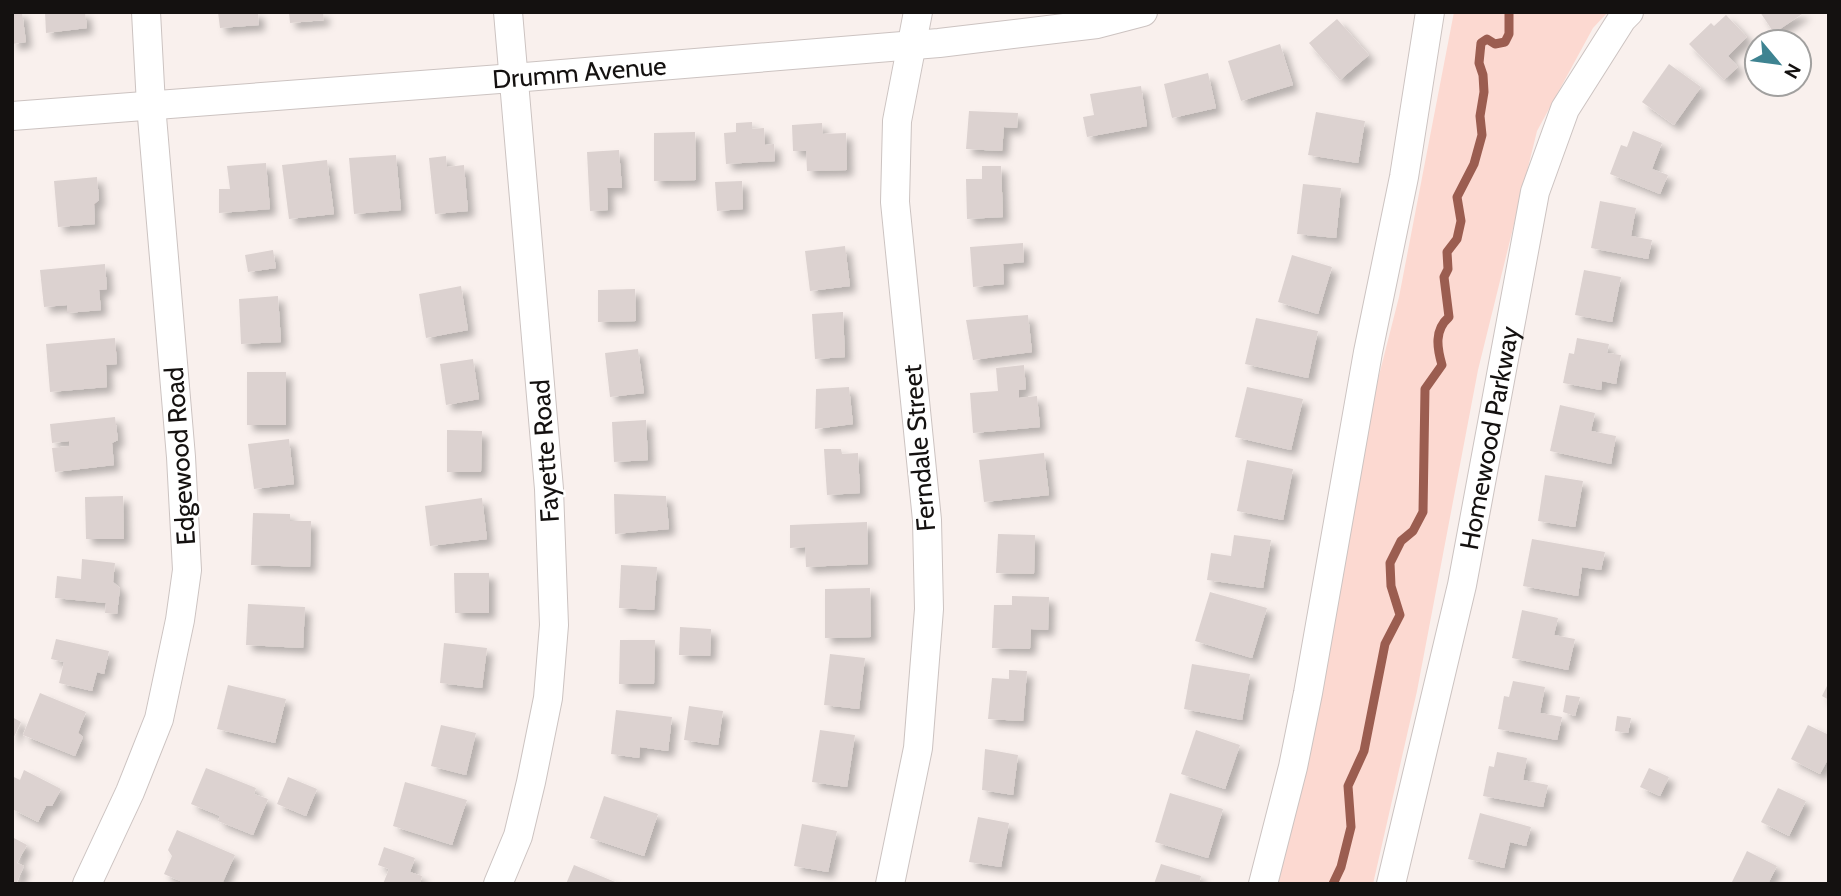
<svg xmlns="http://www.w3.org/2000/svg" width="1841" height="896" font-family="Cabin,sans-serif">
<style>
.green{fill:#fcd9d1}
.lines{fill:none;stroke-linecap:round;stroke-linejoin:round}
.stream{stroke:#9b5d50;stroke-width:9}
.building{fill:#dcd2d0;filter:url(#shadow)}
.minor-casing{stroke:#ccc3c1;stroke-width:30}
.minor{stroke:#fff;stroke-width:28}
.labels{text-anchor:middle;stroke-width:5;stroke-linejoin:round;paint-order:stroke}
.street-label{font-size:26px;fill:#141110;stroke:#fff}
</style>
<defs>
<filter id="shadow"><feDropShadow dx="6" dy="6" stdDeviation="3.5" flood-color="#0004"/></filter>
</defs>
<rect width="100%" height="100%" fill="#f9f0ed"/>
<polygon class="green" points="1454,12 1608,12 1593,28 1537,131 1478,370 1417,691 1373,884 1273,884 1374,395 1399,297"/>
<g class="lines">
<path class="stream" d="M1333,884L1341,867L1351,827L1348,786L1364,751L1385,644L1400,615L1391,586L1390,563L1401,541L1413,531L1423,512L1425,389L1442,365C1437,348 1434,330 1449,317L1444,277L1448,269L1447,252L1457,239L1461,221L1457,197L1474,164L1482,135L1480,116L1484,92L1483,75L1479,63L1481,43L1487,39L1495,44L1505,42L1509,34V12"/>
</g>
<g class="building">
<polygon points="12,12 22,12 26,42 12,44"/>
<polygon points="45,12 85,12 87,28 46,33"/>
<polygon points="218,12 258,12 259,25 220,28"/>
<polygon points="289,12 323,12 324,20 290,23"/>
<polygon points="1760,12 1805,12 1774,33"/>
<polygon points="1726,15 1747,37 1728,56 1738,67 1724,80 1689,44 1711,23 1714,26"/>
<polygon points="1337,19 1369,55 1340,80 1309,43"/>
<polygon points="1280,44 1293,85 1241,101 1228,61"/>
<polygon points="1669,64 1701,87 1674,125 1642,102"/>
<polygon points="1208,73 1216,108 1172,118 1164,84"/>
<polygon points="1141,86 1147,126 1087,137 1083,117 1094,115 1090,94"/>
<polygon points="969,111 1018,113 1017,128 1004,127 1002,151 966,149"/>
<polygon points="1316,112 1365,121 1358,163 1308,155"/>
<polygon points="752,122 752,129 764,128 765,145 774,144 775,161 726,164 724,133 736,132 736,123"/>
<polygon points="822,123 823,134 846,133 847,170 807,171 806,151 793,151 792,125"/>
<polygon points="1633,131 1662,143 1652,169 1668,175 1660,194 1610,174 1621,145 1627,147"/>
<polygon points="695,132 696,180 654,181 654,133"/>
<polygon points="619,150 622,188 607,188 608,210 590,211 587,152"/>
<polygon points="396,155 401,210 354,214 349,158"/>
<polygon points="446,156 447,167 464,165 468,211 435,214 429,158"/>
<polygon points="327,160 334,214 289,219 282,165"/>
<polygon points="266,163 270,209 219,213 219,189 230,189 227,166"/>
<polygon points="982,166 1001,166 1003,217 967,219 966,179 982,179"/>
<polygon points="97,177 99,200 94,204 95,224 58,227 54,181"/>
<polygon points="742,181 743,209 717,211 715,182"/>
<polygon points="1303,184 1341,188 1336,238 1297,234"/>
<polygon points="1600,201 1636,208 1631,236 1652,240 1648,259 1591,248"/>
<polygon points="1023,243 1024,262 1003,264 1004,284 973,287 970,247"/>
<polygon points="845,246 850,286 810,291 805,251"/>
<polygon points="273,250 276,268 248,272 245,255"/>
<polygon points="1292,255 1332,267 1318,314 1278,302"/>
<polygon points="105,264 107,289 99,290 101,310 67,313 67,305 44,307 40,270"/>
<polygon points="1584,270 1621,277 1612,322 1575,315"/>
<polygon points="461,286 468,330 426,338 419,294"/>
<polygon points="635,289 636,321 598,322 598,290"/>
<polygon points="278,296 281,342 241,344 239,299"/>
<polygon points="843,312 845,357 815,359 812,314"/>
<polygon points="1028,315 1032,352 973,360 966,320"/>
<polygon points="1256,318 1318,331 1308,378 1245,364"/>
<polygon points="115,338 117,364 106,365 107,387 50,392 46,344"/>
<polygon points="1577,338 1609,344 1607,353 1621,355 1616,384 1602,381 1601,390 1563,383 1569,353 1574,354"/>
<polygon points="638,349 644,393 610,397 605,353"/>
<polygon points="473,359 479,399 446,405 440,364"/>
<polygon points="1024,365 1026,389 1019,390 1019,398 1037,396 1040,427 973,433 970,393 998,391 996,368"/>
<rect x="247" y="372" width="39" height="53"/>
<polygon points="849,387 853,424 815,429 816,389"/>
<polygon points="1247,387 1303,399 1291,450 1235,437"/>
<polygon points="1560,405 1595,413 1591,431 1616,436 1611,464 1550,451"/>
<polygon points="115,417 118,440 112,443 114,465 55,472 52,448 69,446 69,441 52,443 50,424"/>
<polygon points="646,420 648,460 614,462 612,422"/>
<polygon points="447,430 482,431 481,472 447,472"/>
<polygon points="289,439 294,484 254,489 248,444"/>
<polygon points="824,449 841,449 842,454 858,453 860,493 827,495"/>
<polygon points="1044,453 1049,495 984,502 979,460"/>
<polygon points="1247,460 1293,469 1283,520 1237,511"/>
<polygon points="1545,475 1583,481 1575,527 1538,521"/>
<polygon points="614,494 666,496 669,529 615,534"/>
<polygon points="123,496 124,539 86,539 85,497"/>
<polygon points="482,498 487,539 430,546 425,506"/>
<polygon points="253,513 290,514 290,521 311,521 310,567 251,565"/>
<polygon points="867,522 868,564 806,567 805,547 790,548 790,525"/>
<polygon points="998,534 1035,535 1034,574 996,573"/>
<polygon points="1234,535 1271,540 1263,588 1207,580 1211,553 1231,556"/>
<polygon points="1532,539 1605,552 1601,570 1582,567 1578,596 1523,586"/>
<polygon points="82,559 115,563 113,582 120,588 117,614 105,613 106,603 55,598 57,576 81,579"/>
<polygon points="621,565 657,567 654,610 619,608"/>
<polygon points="454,573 489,573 489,613 455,613"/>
<polygon points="870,588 871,637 825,638 825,589"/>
<polygon points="1210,592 1267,608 1252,658 1195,641"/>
<polygon points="1012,596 1049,597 1048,630 1031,629 1030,649 992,648 994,605 1012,605"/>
<polygon points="248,604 305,607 303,648 246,645"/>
<polygon points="1522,610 1558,618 1554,635 1575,639 1568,670 1512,658"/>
<polygon points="680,627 711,629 710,656 679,655"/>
<polygon points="56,639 109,651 104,674 97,672 92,691 59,683 64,662 51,659"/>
<polygon points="620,640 655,640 654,684 619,684"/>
<polygon points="444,643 487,648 482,688 440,683"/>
<polygon points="830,654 865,658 859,709 824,705"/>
<polygon points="1192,664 1250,674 1242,720 1184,709"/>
<polygon points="1009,670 1027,671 1023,721 988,719 992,678 1009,679"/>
<polygon points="1513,681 1545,687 1540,713 1562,717 1557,740 1498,729 1504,696 1509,697"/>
<polygon points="1829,682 1829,700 1822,696"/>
<polygon points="228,685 286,699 275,743 217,729"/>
<polygon points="40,693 86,712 78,733 83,737 75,756 23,735"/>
<polygon points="1566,695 1580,697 1575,716 1563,712"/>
<polygon points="689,706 723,711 718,745 684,740"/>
<polygon points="616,710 672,717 668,751 640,747 639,758 611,754"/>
<polygon points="1617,716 1631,718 1628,733 1615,731"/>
<polygon points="12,717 21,722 12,741"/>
<polygon points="441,725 476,733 466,775 431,766"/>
<polygon points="1808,725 1829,735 1829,757 1820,774 1791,759"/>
<polygon points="820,730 855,735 847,787 812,782"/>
<polygon points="1196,730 1240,745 1225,789 1181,774"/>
<polygon points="985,749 1018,755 1013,795 982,790"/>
<polygon points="1497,752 1527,758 1523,780 1548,785 1543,807 1483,796 1489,766 1494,767"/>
<polygon points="206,768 256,788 254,794 268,799 253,835 218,821 220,816 191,804"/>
<polygon points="1649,768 1669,777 1660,796 1640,787"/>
<polygon points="24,770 61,789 52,806 46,806 38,822 12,809 12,776 20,780"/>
<polygon points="288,777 317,789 306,816 277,804"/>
<polygon points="405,782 467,800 452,845 393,826"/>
<polygon points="1778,788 1806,801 1789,836 1761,822"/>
<polygon points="1170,793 1223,809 1208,858 1155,842"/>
<polygon points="604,796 658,814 644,856 590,838"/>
<polygon points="1480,813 1531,827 1526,846 1510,842 1504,868 1468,859"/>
<polygon points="978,817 1009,823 1001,867 969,862"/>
<polygon points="802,824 837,831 828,872 794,866"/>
<polygon points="177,830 235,855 222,884 187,884 164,874 172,856 168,850"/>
<polygon points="12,837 27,845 17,863 24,866 16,884 12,884"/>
<polygon points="384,847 415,858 410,872 422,876 420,884 383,884 389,869 378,865"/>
<polygon points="1747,851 1777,866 1768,884 1731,884"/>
<polygon points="1161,864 1201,876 1199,884 1154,884"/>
<polygon points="574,865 620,884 566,884"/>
</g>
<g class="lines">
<defs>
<g id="minor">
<path id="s1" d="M12,116L513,78L939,43L1097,24L1143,12"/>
<polyline points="87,884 130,792 159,719 180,620 187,570 181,457 151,105 146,12"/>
<polyline points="498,884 518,836 531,782 548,698 554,625 549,489 508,12"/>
<polyline points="890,884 918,748 929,609 927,520 895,202 897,121 918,12"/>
<polyline points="1263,884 1293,767 1308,693 1368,352 1404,177 1430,12"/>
<path id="s2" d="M1391,884L1462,585L1535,192L1565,109L1622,19L1629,12"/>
</g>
</defs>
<use href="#minor" class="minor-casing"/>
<use href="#minor" class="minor"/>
</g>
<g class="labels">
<g class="street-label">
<text dy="9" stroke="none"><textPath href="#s1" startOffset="569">Drumm Avenue</textPath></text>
<text dy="9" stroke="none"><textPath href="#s2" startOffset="457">Homewood Parkway</textPath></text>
<text transform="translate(919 448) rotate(-95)" y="9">Ferndale Street</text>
<text transform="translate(545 451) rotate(-94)" y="9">Fayette Road</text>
<text transform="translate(180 456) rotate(-94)" y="9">Edgewood Road</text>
</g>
</g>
<rect width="1841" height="896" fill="none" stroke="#141110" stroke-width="28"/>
<g transform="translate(1778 63) rotate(119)"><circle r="33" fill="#ffffff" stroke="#a1a09f" stroke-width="2"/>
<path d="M0-5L12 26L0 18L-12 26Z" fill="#3e8391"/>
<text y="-10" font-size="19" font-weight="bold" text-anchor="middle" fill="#141110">N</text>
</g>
</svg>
